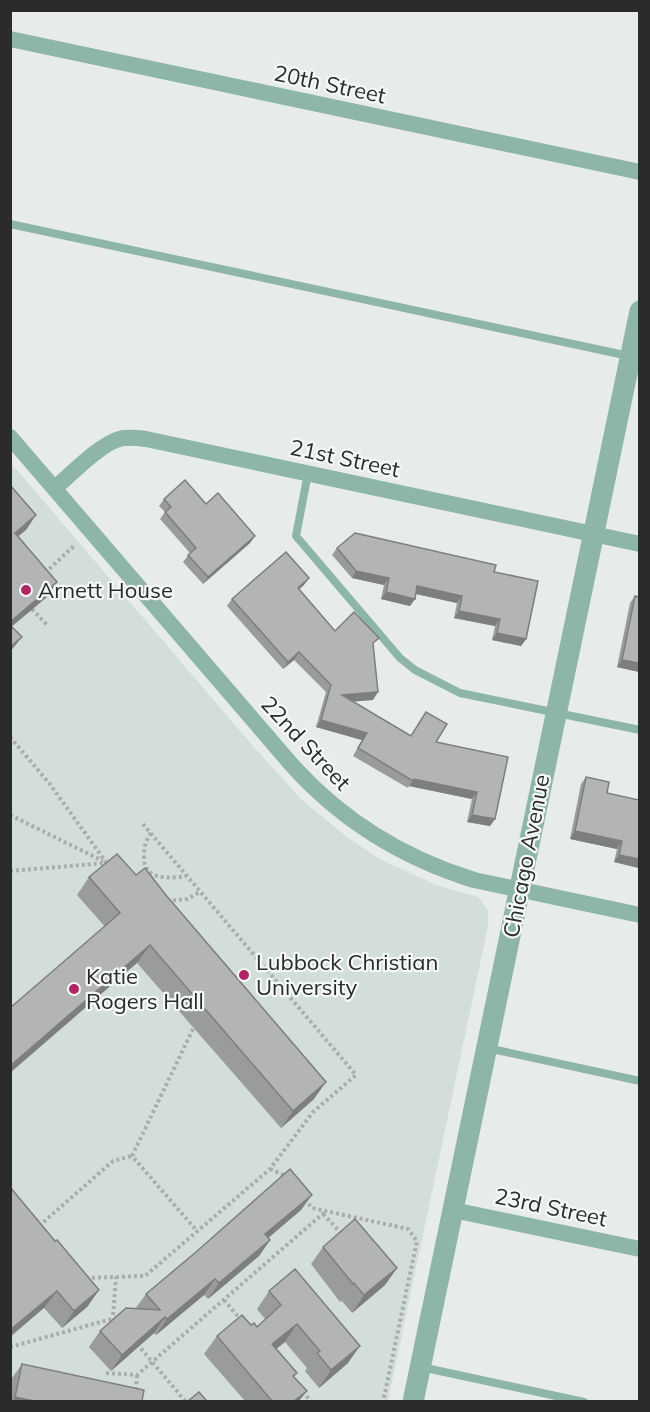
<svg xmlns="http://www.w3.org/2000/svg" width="650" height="1412" font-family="Mulish,sans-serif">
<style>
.built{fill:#d3deda}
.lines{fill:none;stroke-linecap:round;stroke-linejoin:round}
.path{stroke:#aaadac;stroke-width:4;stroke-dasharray:3 3;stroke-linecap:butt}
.service{stroke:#8db6a6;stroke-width:8}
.minor{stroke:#8db6a6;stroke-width:16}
.tertiary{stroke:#8db6a6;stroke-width:21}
.wall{fill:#999c9a}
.shaded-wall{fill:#7d7f7d}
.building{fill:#b2b5b3;stroke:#7d7f7d;stroke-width:1.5}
.poi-dot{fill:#b02563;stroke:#f4f8f6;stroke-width:2}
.labels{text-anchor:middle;stroke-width:4.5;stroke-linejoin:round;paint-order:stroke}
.street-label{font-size:22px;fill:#2a2b2a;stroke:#f4f8f6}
.poi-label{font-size:22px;fill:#2a2b2a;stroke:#f4f8f6;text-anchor:start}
</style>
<rect width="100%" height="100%" fill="#e7ebe9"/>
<polygon class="built" points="10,462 253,746 302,800 347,837 380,859 436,885 478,897 488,910 488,926 388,1401 11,1401"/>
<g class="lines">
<g class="path">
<polyline points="45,573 75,545"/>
<polyline points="32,609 47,625"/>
<polyline points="10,737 49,783 108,865"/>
<polyline points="10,815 103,861"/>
<path d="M151,833C146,840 144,847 144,856C143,880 168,879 186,876"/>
<polyline points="10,871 105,863"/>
<polyline points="167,901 187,899 200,892"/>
<polyline points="193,1029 132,1156 197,1231"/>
<polyline points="270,1169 288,1177"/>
<polyline points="305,1199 312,1208 408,1229 417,1241 383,1402"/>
<polyline points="323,1214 343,1235"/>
<polyline points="39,1226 113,1161 132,1156"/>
<polyline points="86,1278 145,1276 270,1169 313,1112 356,1075 142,823"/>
<polyline points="224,1300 241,1320"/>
<polyline points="116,1320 113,1316 116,1277"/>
<polyline points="137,1344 186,1402"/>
<polyline points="10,1347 115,1318"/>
<polyline points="106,1373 137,1375 326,1211"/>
<polyline points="303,1391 311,1402"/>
<polyline points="135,1402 137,1375"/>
</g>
<g class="service">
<polyline points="10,224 629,356"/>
<polyline points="308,473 296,536 400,658 415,670 460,693 640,730"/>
<polyline points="487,1048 640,1081"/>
<polyline points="421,1367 584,1402"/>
</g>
<g class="minor">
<polyline points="10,39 640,172"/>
<path d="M10,437L291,764C340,819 403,858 474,880L640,915"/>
<path d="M55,488C72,474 101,442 123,438C131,437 139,438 146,439L640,544"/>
<polyline points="453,1210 640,1249"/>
</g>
<polyline class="tertiary" points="413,1402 640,311"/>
</g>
<g class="wall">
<polygon points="164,499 206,504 255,536 250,543 203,584 183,562 190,553 160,519 165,512 159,506"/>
<polygon points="337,548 494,572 526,639 521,646 492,640 495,626 454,618 457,603 416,594 415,599 410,606 381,599 384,585 352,578 332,555"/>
<polygon points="304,585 299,589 335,631 373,645 373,700 352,701 411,736 426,712 436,742 508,757 495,819 490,826 467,822 472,799 409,786 408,788 353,756 362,740 316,727 326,692 294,660 283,669 227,606 232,599"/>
<polygon points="635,596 639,597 639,672 617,667 630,603"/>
<polygon points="586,777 607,793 639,800 639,868 614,862 617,849 570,839 581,784"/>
<polygon points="89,877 314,1099 281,1128 137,963 77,895"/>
<polygon points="301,1210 268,1238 270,1240 259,1256 208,1299 204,1295 156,1335 154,1333 111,1371 89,1347 100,1331 135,1309 146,1294"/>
<polygon points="55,1241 99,1290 87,1307 62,1328 44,1308"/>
<polygon points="323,1247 397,1268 385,1285 352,1313 342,1301 340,1302 311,1264"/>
<polygon points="269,1291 348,1363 319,1388 305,1371 307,1368 285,1342 276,1349 297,1373 294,1377 299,1401 245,1401 204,1354 217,1336 251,1325 257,1327 265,1319 257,1309"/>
<polygon points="22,1364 142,1401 10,1401 10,1381"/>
</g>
<g class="shaded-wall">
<polygon points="36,515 26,530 10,543 15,533"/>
<polygon points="255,536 250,543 203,584 208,577"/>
<polygon points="356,571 389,578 384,585 352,578"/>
<polygon points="309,578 304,585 293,595 298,588"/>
<polygon points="57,582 47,597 10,628 10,622"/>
<polygon points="417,586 462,596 457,603 412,593"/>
<polygon points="386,592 415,599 410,606 381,599"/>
<polygon points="459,611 500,619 495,626 454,618"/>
<polygon points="497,633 526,639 521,646 492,640"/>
<polygon points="22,637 10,652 10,647"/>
<polygon points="299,652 294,660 283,669 288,662"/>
<polygon points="622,660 639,663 639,672 617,667"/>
<polygon points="378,692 373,700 337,703 342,695"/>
<polygon points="321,720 367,733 362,740 316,727"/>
<polygon points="414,779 477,792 472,799 409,786"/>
<polygon points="472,815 495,819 490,826 467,822"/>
<polygon points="575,831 622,841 617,849 570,839"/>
<polygon points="619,855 639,859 639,868 614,862"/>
<polygon points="150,945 137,963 10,1073 10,1066"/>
<polygon points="326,1082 314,1099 281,1128 293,1111"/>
<polygon points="312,1195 301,1210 254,1250 265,1234"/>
<polygon points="270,1240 259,1256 208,1299 219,1283"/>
<polygon points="397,1268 385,1285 352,1313 364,1295"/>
<polygon points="215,1279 204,1295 156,1335 167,1319"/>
<polygon points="99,1290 87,1307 62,1328 74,1311"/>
<polygon points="57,1291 44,1308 10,1337 10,1330"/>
<polygon points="165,1317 154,1333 111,1371 122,1355"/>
<polygon points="297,1324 285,1342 260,1361 272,1344"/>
<polygon points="360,1346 348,1363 319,1388 331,1370"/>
<polygon points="307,1391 299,1401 294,1401"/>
<polygon points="15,1397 34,1401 12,1401"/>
</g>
<g class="building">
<polygon points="185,480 206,504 218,493 255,536 208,577 188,555 196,548 165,512 171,507 164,499"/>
<polygon points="10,485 36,515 15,533 57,582 10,622"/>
<polygon points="355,533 496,565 494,572 538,581 526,639 497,633 500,619 459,611 462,596 417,586 415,599 386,592 389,578 356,571 337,548"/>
<polygon points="286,552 309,578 298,588 335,631 354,612 379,638 373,643 378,692 342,695 411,736 426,712 447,724 436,742 508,757 495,819 472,815 477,792 414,779 413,781 358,748 367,733 321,720 331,685 299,652 288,662 232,599"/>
<polygon points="635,596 639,597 639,663 622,660"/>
<polygon points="10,625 22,637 10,647"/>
<polygon points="586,777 609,782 607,793 639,800 639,859 619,855 622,841 575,831"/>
<polygon points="117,854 136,875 145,868 165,894 326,1082 293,1111 150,945 10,1066 10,1008 120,913 89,877"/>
<polygon points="290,1169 312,1195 265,1234 270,1240 219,1283 215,1279 167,1319 165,1317 122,1355 100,1331 126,1308 160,1310 146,1294 196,1252"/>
<polygon points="10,1187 55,1241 57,1240 99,1290 74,1311 57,1291 10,1330"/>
<polygon points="355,1219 397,1268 364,1295 354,1283 353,1284 323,1247"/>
<polygon points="295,1269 360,1346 331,1370 317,1353 320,1351 297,1324 272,1344 297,1373 293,1376 307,1391 294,1401 272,1401 217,1336 242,1315 251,1325 254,1323 257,1327 281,1305 269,1291"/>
<polygon points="22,1364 144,1390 142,1401 34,1401 15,1397"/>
<polygon points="199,1392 207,1401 188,1401"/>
</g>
<g class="poi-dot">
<circle cx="26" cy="590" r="6"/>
<circle cx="244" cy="975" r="6"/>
<circle cx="74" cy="989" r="6"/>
</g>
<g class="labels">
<g class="street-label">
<text transform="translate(330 84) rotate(12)" y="8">20th Street</text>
<text transform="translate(345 458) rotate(12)" y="8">21st Street</text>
<text transform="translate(306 743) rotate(47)" y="8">22nd Street</text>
<text transform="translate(526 856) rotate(-79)" y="8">Chicago Avenue</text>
<text transform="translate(551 1207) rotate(12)" y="8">23rd Street</text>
</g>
<g class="poi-label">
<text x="38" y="598">Arnett House</text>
<text x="256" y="970">Lubbock Christian<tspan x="256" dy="25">University</tspan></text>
<text x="86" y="984">Katie<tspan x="86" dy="25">Rogers Hall</tspan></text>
</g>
</g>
<rect width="650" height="1412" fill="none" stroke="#2a2b2a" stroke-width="24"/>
</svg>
